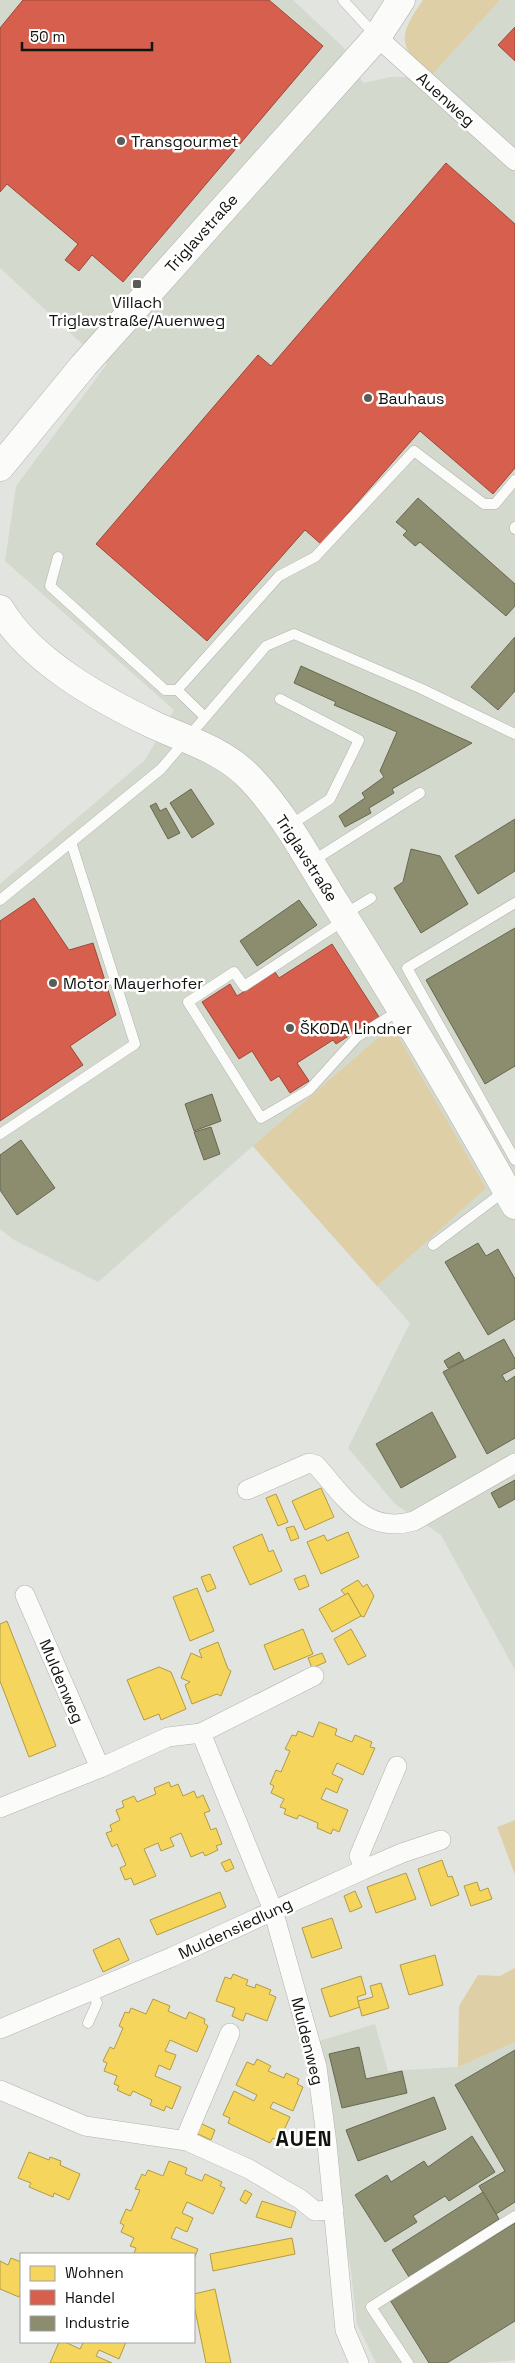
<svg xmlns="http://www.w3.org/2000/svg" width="515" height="2363" font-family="'Space Grotesk',sans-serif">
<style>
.built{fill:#d4d9cd}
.green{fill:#dfcfa6}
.homes{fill:#f6d55c;stroke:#b19b45}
.shops{fill:#d6604d;stroke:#9b493a}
.industry{fill:#8c8c6e;stroke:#676852}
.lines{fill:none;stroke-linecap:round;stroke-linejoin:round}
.lane-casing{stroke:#b2b3af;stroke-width:11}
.street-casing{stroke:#b2b3af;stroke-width:20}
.secondary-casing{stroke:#b2b3af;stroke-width:29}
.lane{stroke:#fbfbfa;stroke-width:10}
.street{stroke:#fbfbfa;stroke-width:19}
.secondary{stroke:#fbfbfa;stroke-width:28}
.poi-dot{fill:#5a5c58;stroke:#fff;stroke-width:2}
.labels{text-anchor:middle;stroke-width:5;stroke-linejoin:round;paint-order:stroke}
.street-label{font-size:16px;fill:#11130f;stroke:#fff}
.poi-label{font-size:16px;fill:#11130f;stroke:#fff;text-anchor:start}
.district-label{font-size:21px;font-weight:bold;letter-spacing:1px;fill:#11130f;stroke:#fff}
</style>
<rect width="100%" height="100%" fill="#e2e4df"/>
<g class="built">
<polygon points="0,0 293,0 344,48 363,83 390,77 430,77 500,0 515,0 515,1670 441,1535 395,1504 348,1448 410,1323 253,1146 98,1282 14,1240 0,1229 0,884 145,760 174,710 5,561 16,486 107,364 80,342 0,268"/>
<polygon points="375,2024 388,2071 458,2067 515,2042 515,2360 482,2363 376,2363 357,2324 351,2272 316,2042"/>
</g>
<g class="green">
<path d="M423,0H500L430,77C398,44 397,38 423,0Z"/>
<polygon points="392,1026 486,1188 377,1286 253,1146"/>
<polygon points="515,1820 515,1875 497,1827"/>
<polygon points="515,1968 515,2042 458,2067 459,2006 478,1975 500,1976"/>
</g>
<g class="homes">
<polygon points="321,1488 334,1517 305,1530 292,1501"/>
<polygon points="276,1494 288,1522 278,1526 266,1498"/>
<polygon points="294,1526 299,1538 291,1541 286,1528"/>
<polygon points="348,1532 359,1557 321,1574 307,1542 324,1535 327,1541"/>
<polygon points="262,1534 269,1552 273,1550 282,1571 250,1585 233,1547"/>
<polygon points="210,1574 216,1588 207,1592 201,1577"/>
<polygon points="305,1575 309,1586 299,1590 294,1579"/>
<polygon points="358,1580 363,1587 367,1584 374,1596 364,1617 361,1616 348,1593 345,1595 341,1590"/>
<polygon points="197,1588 214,1631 190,1641 173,1597"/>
<polygon points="348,1593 361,1616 332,1632 319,1609"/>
<polygon points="7,1621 56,1746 29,1757 0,1681 0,1624"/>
<polygon points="303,1629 313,1654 274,1670 264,1645"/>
<polygon points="351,1629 366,1656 348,1665 334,1639"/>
<polygon points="218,1642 228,1669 231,1671 221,1696 217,1694 192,1704 185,1685 190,1682 181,1678 191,1653 202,1658 199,1650"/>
<polygon points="322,1653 326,1662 312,1668 308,1658"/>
<polygon points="159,1667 171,1672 186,1709 161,1720 159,1714 144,1720 127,1680"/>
<polygon points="319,1722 337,1729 335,1735 352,1742 355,1735 372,1742 370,1747 375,1748 363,1775 337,1763 332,1774 343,1779 340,1785 337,1793 326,1788 321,1799 348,1810 339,1832 333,1829 331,1834 317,1828 318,1823 299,1815 297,1819 284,1814 286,1809 280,1807 284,1799 271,1793 274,1786 270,1784 276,1770 281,1772 290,1751 285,1749 292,1735 296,1736 298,1731 313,1737"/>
<polygon points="169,1782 171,1787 178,1784 183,1796 194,1791 197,1798 203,1795 210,1811 204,1813 211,1830 216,1828 222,1844 216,1846 218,1850 205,1856 203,1852 191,1857 181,1833 170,1838 174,1846 161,1851 158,1843 144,1849 156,1876 134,1885 131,1878 125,1880 120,1868 126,1865 117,1844 112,1847 106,1833 112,1831 110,1825 120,1820 116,1810 124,1807 122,1801 134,1796 137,1802 156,1794 154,1788"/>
<polygon points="230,1859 234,1868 226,1872 221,1863"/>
<polygon points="442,1860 448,1877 452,1876 459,1895 431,1906 418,1869"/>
<polygon points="406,1873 416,1899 376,1913 367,1887"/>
<polygon points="477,1882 480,1891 488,1888 492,1899 471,1906 464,1886"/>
<polygon points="355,1891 362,1907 350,1912 344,1896"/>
<polygon points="220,1892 226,1907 157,1935 150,1920"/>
<polygon points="332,1918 342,1948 312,1958 302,1928"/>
<polygon points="119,1938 129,1960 103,1972 93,1950"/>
<polygon points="435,1955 443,1985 409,1995 400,1965"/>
<polygon points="233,1974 248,1980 246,1985 255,1988 256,1984 271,1990 269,1994 276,1997 267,2021 246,2013 243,2021 232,2016 235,2008 216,2001 225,1977 231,1979"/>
<polygon points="361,1976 366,1994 357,1997 360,2007 330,2017 321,1989"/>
<polygon points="381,1983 389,2008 362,2016 358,2001 373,1997 370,1986"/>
<polygon points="153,1999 170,2006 168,2011 186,2019 189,2012 205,2019 204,2023 208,2026 197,2052 170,2040 165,2051 176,2055 170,2070 159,2065 155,2076 181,2087 172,2109 166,2106 164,2111 150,2105 152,2100 133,2091 130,2096 117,2090 119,2086 114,2084 117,2076 104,2071 107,2063 103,2061 110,2047 114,2049 123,2028 119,2026 125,2012 129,2013 131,2008 146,2014"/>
<polygon points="257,2059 271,2066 268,2071 284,2078 286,2073 299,2079 297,2084 303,2087 293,2111 273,2102 270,2108 290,2117 279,2141 273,2138 270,2143 228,2123 230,2118 223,2115 234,2091 254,2101 257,2095 236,2085 247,2062 254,2065"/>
<polygon points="200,2123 215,2130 211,2140 196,2133"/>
<polygon points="29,2152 49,2160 50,2157 61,2161 60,2165 80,2174 69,2200 54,2193 53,2197 29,2187 31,2183 18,2178"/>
<polygon points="169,2161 187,2168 185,2174 202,2181 205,2174 222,2182 220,2186 225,2188 213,2214 187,2202 182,2213 193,2218 187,2232 176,2227 171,2238 198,2249 194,2259 194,2254 138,2254 134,2253 136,2248 130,2246 134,2238 121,2232 124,2225 120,2223 126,2209 131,2211 140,2190 135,2189 142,2174 145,2176 148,2170 163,2176"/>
<polygon points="245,2190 252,2194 246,2204 240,2200"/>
<polygon points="262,2201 296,2212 291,2228 256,2217"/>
<polygon points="292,2238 295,2254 213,2271 210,2254"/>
<polygon points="11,2258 21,2262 21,2293 19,2297 0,2289 0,2261 8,2265"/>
<polygon points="215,2289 231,2363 206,2363 194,2305 194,2294"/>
<polygon points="59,2342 65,2342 80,2349 83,2343 81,2342 126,2342 119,2359 99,2350 96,2356 112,2363 50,2363"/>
</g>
<g class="shops">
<polygon points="23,0 269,0 323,46 123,282 92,255 79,271 65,260 78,244 7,184 0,192 0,28"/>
<polygon points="515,27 515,61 498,45"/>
<polygon points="446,163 515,224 515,468 493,494 420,431 321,544 305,530 207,641 96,544 258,355 271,366"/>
<polygon points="34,898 69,950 93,943 116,1015 70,1046 83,1065 0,1121 0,921"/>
<polygon points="332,944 379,1017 336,1044 333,1040 297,1063 309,1081 290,1093 279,1076 271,1081 252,1051 239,1059 202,1002 230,984 237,996 275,972 279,978"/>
</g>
<g class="industry">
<polygon points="418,498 515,584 515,606 506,616 420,542 415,546 403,535 407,531 396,522"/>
<polygon points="515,637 515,691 498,710 471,687"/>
<polygon points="301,666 472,743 392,789 394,793 369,808 371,813 345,827 339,816 365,798 362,793 384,777 380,771 397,732 334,705 336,702 294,683"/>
<polygon points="191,789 214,824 192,838 170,803"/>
<polygon points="156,803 160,811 166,808 180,833 168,839 150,806"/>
<polygon points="515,819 515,871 478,894 455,856"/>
<polygon points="411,849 440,856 468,904 421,933 394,888 403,882"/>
<polygon points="299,900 317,925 257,966 240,941"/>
<polygon points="515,928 515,1066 485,1084 426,980"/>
<polygon points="212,1094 221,1121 194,1131 185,1104"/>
<polygon points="211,1127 220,1154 204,1160 194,1132"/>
<polygon points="21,1140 55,1188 17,1215 0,1190 0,1155"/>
<polygon points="478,1243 486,1256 498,1249 515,1279 515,1319 488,1335 445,1262"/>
<polygon points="504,1339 515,1359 515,1368 502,1375 506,1382 515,1376 515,1438 487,1454 443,1372"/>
<polygon points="459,1352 464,1360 448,1368 444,1361"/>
<polygon points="432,1412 456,1457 401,1488 376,1444"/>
<polygon points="515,1480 515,1499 499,1508 491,1493"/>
<polygon points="359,2047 366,2079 402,2071 407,2093 342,2108 329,2054"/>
<polygon points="515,2050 515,2202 496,2214 479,2186 505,2171 455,2085"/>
<polygon points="434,2097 446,2129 358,2161 346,2130"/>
<polygon points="472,2136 495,2172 449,2201 445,2196 413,2216 417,2222 385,2242 355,2195 387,2175 391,2182 424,2161 428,2167"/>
<polygon points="483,2192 499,2219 409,2277 392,2250"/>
<polygon points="515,2223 515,2321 447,2363 429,2363 390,2300"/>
</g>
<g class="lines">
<defs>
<g id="lane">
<polyline points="343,0 376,36"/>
<polyline points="515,527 515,529"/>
<polyline points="58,557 50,586 165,690 177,690"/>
<polyline points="280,699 359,740 330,799 289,826"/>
<polyline points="205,717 177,690 279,576 315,557 414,451 484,504 495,504 515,480"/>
<polyline points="311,862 420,793"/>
<polyline points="371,898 353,909 346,919 244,986 234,972 188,1002 261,1118 309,1090 357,1037 400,1010"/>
<polyline points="0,900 161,769 266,646 294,634 422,689 515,734"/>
<polyline points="515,903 407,968 515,1160"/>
<polyline points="0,1134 135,1044 71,842"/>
<polyline points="433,1245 506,1190"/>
<polyline points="88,2023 97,2003 91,1989"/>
<polyline points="408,2363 371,2307 515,2216"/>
</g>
<g id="street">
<polyline points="377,37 515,161"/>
<path d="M247,1490L309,1463L316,1465C345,1497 365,1535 414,1521L515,1463"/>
<polyline points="25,1595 100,1768"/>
<polyline points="201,1733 273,1910 317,2067 327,2144 345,2330 359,2363"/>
<polyline points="0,1808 100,1768 168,1737 201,1733 314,1676"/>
<polyline points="365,1869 402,1853 441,1840"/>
<polyline points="0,2029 172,1957 365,1869 359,1856 397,1766"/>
<polyline points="0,2090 85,2126 187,2141 249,2169 300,2199 315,2211 334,2210"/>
<polyline points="187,2141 188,2132 230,2033"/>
</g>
<g id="secondary">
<polyline points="0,467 84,365 377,37 401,0"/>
<path d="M0,609C32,662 100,699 154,725C189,741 226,751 252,780C286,816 310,863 336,904C399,1003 458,1103 515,1205"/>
</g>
</defs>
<use href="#lane" class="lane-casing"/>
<use href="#street" class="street-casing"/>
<use href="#secondary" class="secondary-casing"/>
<use href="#lane" class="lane"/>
<use href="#street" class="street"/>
<use href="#secondary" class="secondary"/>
</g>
<g class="poi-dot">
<circle cx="121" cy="141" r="5"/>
<rect x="132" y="279" width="10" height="10" rx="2.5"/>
<circle cx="368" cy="398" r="5"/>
<circle cx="53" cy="983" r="5"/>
<circle cx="290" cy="1028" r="5"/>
</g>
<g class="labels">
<g class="street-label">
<text transform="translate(446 99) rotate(42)" y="6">Auenweg</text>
<text transform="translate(201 233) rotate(-48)" y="6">Triglavstraße</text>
<text transform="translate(307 858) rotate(57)" y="6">Triglavstraße</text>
<text transform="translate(62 1681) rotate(67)" y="6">Muldenweg</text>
<text transform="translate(235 1928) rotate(-25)" y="6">Muldensiedlung</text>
<text transform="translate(308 2041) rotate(76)" y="6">Muldenweg</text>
</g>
<g class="poi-label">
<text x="131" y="147">Transgourmet</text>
<text x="137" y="308" text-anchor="middle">Villach<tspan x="137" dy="18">Triglavstraße/Auenweg</tspan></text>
<text x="378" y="404">Bauhaus</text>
<text x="63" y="989">Motor Mayerhofer</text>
<text x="300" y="1034">ŠKODA Lindner</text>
</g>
<g class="district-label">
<text x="304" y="2146">AUEN</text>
</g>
</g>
<rect x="20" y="2253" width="175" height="90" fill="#ffffff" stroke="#a0a19f"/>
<rect x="30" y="2266" width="25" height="15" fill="#f6d55c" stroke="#a0a19f"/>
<text x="65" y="2278" font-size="15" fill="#11130f">Wohnen</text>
<rect x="30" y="2290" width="25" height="15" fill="#d6604d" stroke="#a0a19f"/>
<text x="65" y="2303" font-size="15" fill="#11130f">Handel</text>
<rect x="30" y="2316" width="25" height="15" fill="#8c8c6e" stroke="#a0a19f"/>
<text x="65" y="2328" font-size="15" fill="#11130f">Industrie</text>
<path d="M22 42v8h130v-8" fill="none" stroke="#11130f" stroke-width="2.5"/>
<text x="30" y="42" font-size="15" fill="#11130f" stroke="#ffffff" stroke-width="4" paint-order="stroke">50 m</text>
</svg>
